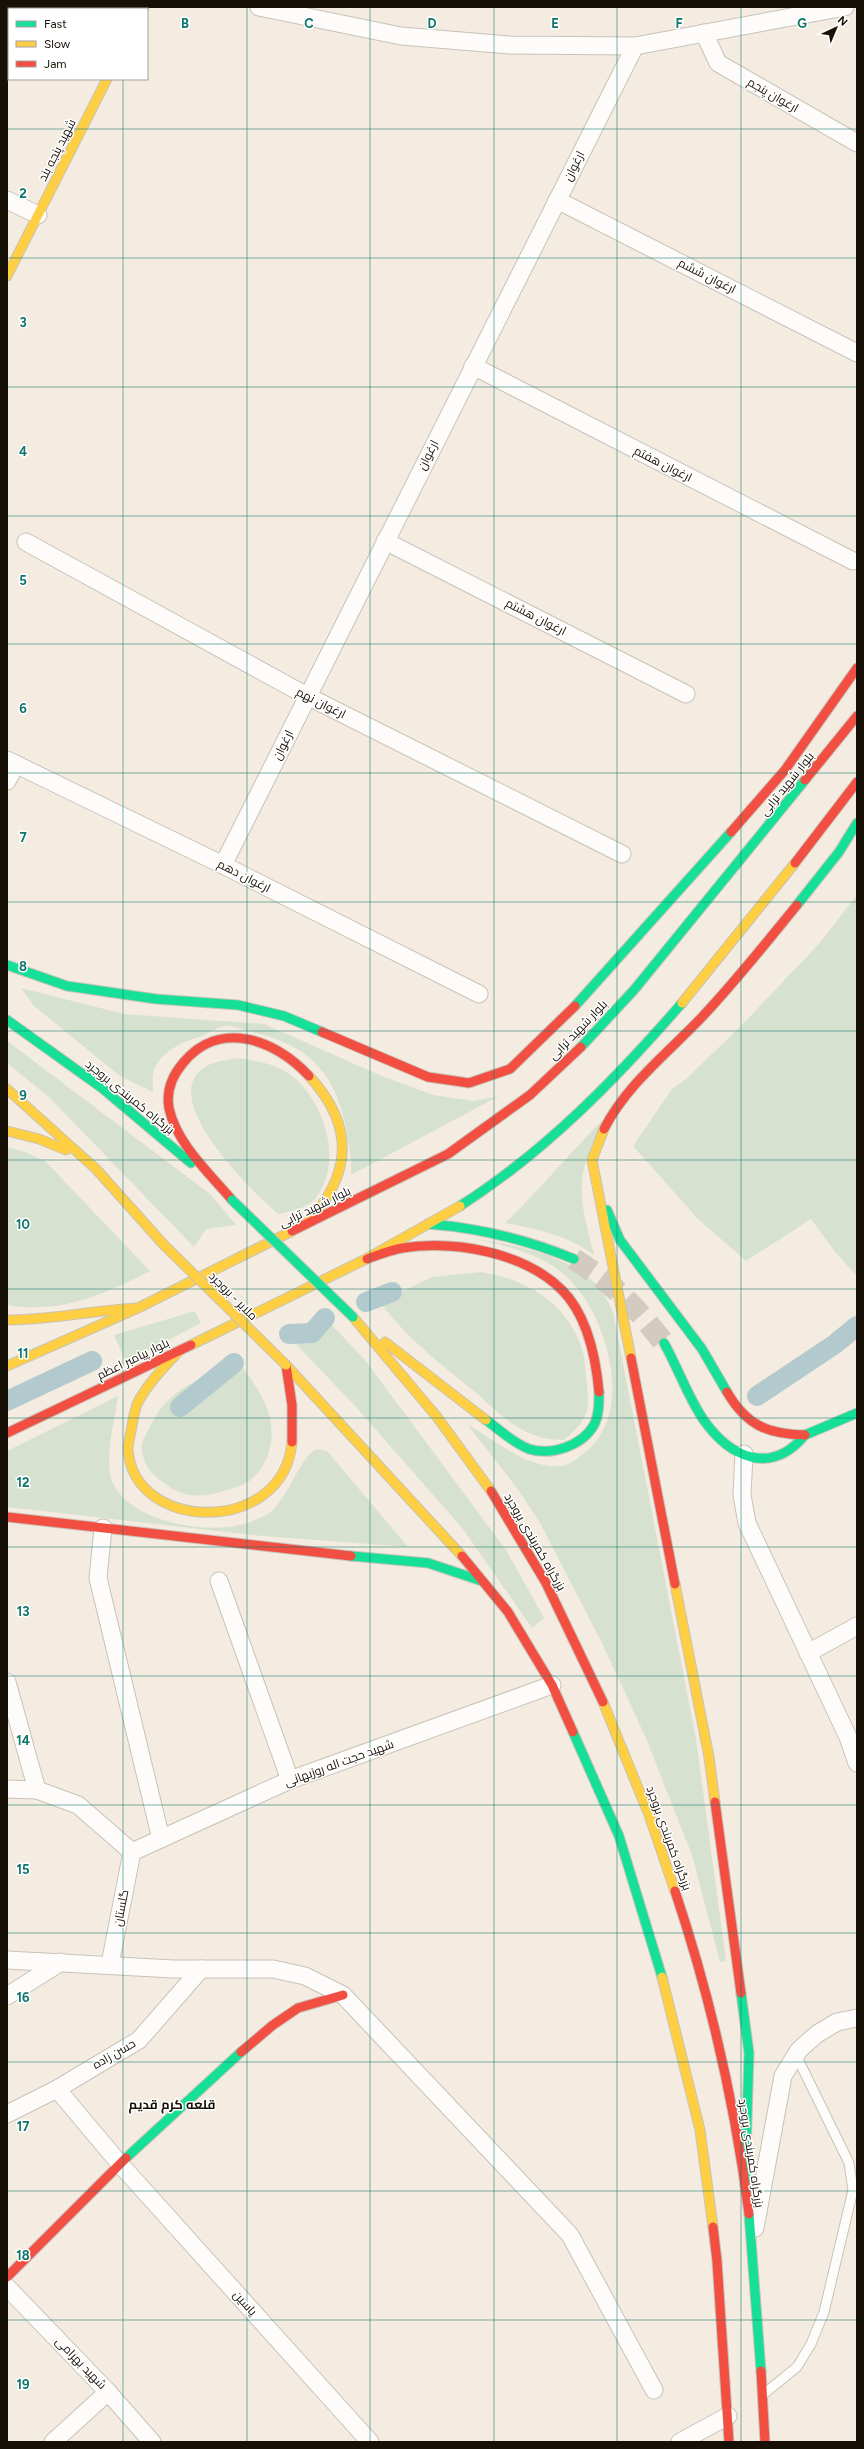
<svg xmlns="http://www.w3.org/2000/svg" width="864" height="2449" font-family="Figtree,Cairo,sans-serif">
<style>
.green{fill:#d7e1d0}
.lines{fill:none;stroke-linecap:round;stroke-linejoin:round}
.canal{stroke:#b2cacd;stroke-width:20}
.primary-tunnel{stroke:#d3cbbf;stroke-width:22;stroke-dasharray:22 11;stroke-linecap:butt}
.lane-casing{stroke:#c9c2b7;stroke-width:11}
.street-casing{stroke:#c9c2b7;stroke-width:19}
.fast-casing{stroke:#c9c2b7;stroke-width:11}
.slow-casing{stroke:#c9c2b7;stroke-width:11}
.jam-casing{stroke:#c9c2b7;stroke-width:11}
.lane{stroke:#fdfcfa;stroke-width:9}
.street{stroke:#fdfcfa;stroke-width:17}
.fast{stroke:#16e098;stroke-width:9}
.slow{stroke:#ffcf43;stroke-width:9}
.jam{stroke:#f24e42;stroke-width:9}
.fast-bridge-casing{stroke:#c9c2b7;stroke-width:11;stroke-linecap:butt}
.slow-bridge-casing{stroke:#c9c2b7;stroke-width:11;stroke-linecap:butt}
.fast-bridge{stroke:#16e098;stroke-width:9}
.slow-bridge{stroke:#ffcf43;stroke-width:9}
.grid{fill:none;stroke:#0f766e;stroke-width:1;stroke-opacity:0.55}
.labels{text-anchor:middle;stroke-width:3;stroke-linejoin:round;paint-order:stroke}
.street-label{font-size:12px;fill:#171007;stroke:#fff}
.neighbourhood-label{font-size:13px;font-weight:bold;fill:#171007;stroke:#fff}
.grid-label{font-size:13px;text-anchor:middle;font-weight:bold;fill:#0f766e;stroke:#fff;stroke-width:3;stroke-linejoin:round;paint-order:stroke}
</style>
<rect width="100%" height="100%" fill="#f4ece0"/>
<g class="green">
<polygon points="857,895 857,1276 836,1253 811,1219 746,1261 697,1218 633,1146 672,1089 687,1078 739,1028 818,945"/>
<path d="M21,988L124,1014L264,1024L384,1077L433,1095L473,1101L499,1096L351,1175C352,1160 349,1147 347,1133C337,1077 313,1047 256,1033C247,1031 235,1026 226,1026C220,1026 210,1032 204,1035C184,1042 159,1050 153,1074C152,1079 153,1086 153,1092L120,1076L34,1006Z"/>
<polygon points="7,1041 210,1194 236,1225 206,1229 194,1247 49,1097 7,1063"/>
<path d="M238,1058C255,1061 273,1063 288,1073C324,1098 345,1162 315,1199C307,1208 290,1212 278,1214C253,1192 158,1101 203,1068C213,1061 227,1060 238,1058Z"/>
<path d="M604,1119C574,1179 578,1192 594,1255C567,1235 537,1229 505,1223C540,1190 569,1153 604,1119Z"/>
<path d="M7,1147L25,1152L45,1161L150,1271C103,1295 61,1314 7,1305Z"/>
<path d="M468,1237C513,1246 570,1252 601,1290C606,1296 609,1305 613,1312L696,1739L726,1961L720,1962L692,1855L645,1736L602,1643L539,1521L517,1488L467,1424C495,1440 528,1470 562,1466C572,1464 583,1454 590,1448C634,1405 606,1313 566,1276C539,1252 502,1245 468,1237Z"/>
<path d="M481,1272C526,1279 567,1302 582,1349C585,1357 585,1367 586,1376C590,1410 591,1416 564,1440C549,1440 536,1437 523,1430C505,1421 490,1405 475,1392C441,1364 406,1338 380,1302L432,1277Z"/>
<polygon points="195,1311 201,1323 126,1362 114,1335"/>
<polygon points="329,1322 365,1360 506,1550 544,1618 532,1628 463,1529 356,1407 293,1341 317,1340"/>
<path d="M241,1365C252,1381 264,1396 269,1415C276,1437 269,1467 249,1481C242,1486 229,1489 221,1492C209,1495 197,1497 185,1494C176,1492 168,1486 161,1481C149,1472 141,1460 142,1445C143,1438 149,1429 152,1423C168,1389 207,1373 241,1365Z"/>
<path d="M118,1396C115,1419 104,1460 112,1481C129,1524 217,1538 255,1520C259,1518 265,1516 269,1513C286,1501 301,1457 315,1450C319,1449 323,1450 327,1451L408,1547L252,1535L7,1507V1451Z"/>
</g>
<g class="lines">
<g class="canal">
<polyline points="366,1302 392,1292"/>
<polyline points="289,1334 312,1333 325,1318"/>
<polyline points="757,1396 835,1344 857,1326"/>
<polyline points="7,1401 92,1361"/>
<polyline points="180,1407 234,1363"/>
</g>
<path class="primary-tunnel" d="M574,1259C615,1285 634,1305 664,1343"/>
<defs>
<polyline id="lane" points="765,2393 797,2367 811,2344 824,2312 853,2190 849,2163 796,2055"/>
<g id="street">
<polyline points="259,7 401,36 510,45 635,46 845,7"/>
<polyline points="704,33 718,63 857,143"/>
<polyline points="7,39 9,40"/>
<polyline points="7,200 38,215"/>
<polyline points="557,200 857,353"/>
<polyline points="473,366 853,561"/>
<polyline points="385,541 686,694"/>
<polyline points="26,542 307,696 622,854"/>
<polyline points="7,760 223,865 479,994"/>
<polyline points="7,781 16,764"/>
<polyline points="223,865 635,46"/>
<polyline points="744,1454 742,1495 747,1523 848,1737 857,1763"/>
<polyline points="103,1528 98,1578 161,1839"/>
<polyline points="219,1581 290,1780"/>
<polyline points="808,1653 857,1626"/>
<polyline points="7,1682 37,1790 78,1805 132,1852"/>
<polyline points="7,1789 37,1790"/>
<polyline points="132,1852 290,1780 552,1685"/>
<polyline points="7,1960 173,1969 273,1969 305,1976 343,1995 570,2235 654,2390"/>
<polyline points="110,1964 132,1852"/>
<polyline points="7,1996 61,1962"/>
<polyline points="57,2089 120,2164 370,2442"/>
<polyline points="7,2114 57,2089 139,2040 201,1969"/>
<polyline points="755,2228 783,2076 799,2050 817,2034 837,2022 857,2018"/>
<polyline points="7,2287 108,2392 152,2442"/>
<polyline points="53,2442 108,2392"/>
<polyline points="680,2442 728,2416"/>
</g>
<g id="fast">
<polyline points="797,905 839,852 857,823"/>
<polyline points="7,965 67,986 156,999 238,1005 284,1016 322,1032"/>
<polyline points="575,1006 731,832"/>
<polyline points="7,1020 102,1088 191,1163"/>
<polyline points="581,1047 634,990 805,780"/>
<path d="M460,1206C545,1152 616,1079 682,1003"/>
<polyline points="607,1210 620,1240 702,1349 727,1392"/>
<path d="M428,1224C480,1228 526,1239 574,1259"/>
<path d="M664,1343C678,1368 687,1395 703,1419C730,1458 771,1476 805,1435"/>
<path d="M486,1420C500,1430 513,1443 529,1449C551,1456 582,1446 594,1425C599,1415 599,1403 599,1392"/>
<polyline points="805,1435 857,1413"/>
<polyline points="351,1556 428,1563 482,1581"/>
<polyline points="573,1732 619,1836 662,1977"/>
<polyline points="741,1993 749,2053 745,2185"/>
<polyline points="126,2158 241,2052"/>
<polyline points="749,2214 761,2371"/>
</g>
<g id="slow">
<polyline points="7,276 107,79"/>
<polyline points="682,1003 795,863"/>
<polyline points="7,1089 96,1169 164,1245"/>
<polyline points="604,1129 592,1160 631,1358"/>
<polyline points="7,1131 39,1139 66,1150"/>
<path d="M305,1225C352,1176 356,1127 309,1076"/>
<polyline points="353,1317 437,1417 491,1491"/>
<path d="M7,1320C51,1320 94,1310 138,1308"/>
<polyline points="385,1342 486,1420"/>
<polyline points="191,1345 364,1260 460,1206"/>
<path d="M180,1350C165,1366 149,1382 138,1402C134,1411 133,1421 131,1431C130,1437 128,1444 128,1449C133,1533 284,1536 292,1442"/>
<polyline points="286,1365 462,1556"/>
<polyline points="7,1366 138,1308 292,1231"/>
<polyline points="675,1584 709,1757 715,1802"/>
<polyline points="603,1702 649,1815 675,1891"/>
<polyline points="662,1977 700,2130 713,2227"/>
</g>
<g id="jam">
<polyline points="143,9 144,7"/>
<polyline points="805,780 857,716"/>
<polyline points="731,832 785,770 857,668"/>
<polyline points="795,863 857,782"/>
<polyline points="322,1032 428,1077 469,1083 510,1069 575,1006"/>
<path d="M604,1129C627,1084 669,1052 702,1017C736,981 766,943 797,905"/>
<path d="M232,1200C210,1174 176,1143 169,1108C166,1091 172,1076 183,1063C219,1019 275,1039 309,1076"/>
<polyline points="292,1231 448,1154 530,1095 581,1047"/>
<path d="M367,1259C378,1255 390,1250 402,1248C454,1240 524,1252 562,1290C587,1315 596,1359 599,1392"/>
<polyline points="631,1358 675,1584"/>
<polyline points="286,1365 292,1405 292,1442"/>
<path d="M727,1392C747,1426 768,1434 805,1435"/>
<polyline points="7,1433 191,1345"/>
<polyline points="491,1491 546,1583 603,1702"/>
<polyline points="7,1517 351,1556"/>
<polyline points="462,1556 508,1612 552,1685 573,1732"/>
<polyline points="715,1802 741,1993"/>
<path d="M675,1891C710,1996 735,2104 749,2214"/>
<polyline points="241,2052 273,2025 298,2008 343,1995"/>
<polyline points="713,2227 717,2261 729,2442"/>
<polyline points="7,2277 126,2158"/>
<polyline points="761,2371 765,2442"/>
</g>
</defs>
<use href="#lane" class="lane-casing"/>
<use href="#street" class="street-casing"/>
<use href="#fast" class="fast-casing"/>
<use href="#slow" class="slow-casing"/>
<use href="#jam" class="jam-casing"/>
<use href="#lane" class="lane"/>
<use href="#street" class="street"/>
<use href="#fast" class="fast"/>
<use href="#slow" class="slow"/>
<use href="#jam" class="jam"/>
<defs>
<polyline id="fast-bridge" points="232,1200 353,1317"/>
<polyline id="slow-bridge" points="164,1245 286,1365"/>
</defs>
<use href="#fast-bridge" class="fast-bridge-casing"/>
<use href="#slow-bridge" class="slow-bridge-casing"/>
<use href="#fast-bridge" class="fast-bridge"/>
<use href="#slow-bridge" class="slow-bridge"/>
</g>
<path class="grid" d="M123,7V9M247,7V2442M370,7V2442M494,7V2442M617,7V2442M741,7V2442M123,79V2442M7,129H857M7,258H857M7,387H857M7,516H857M7,644H857M7,773H857M7,902H857M7,1031H857M7,1160H857M7,1289H857M7,1418H857M7,1547H857M7,1676H857M7,1805H857M7,1933H857M7,2062H857M7,2191H857M7,2320H857"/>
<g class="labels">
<g class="street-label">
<text transform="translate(773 95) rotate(30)" y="4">ارغوان پنجم</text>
<text transform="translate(57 150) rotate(-63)" y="4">شهید پنجه بند</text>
<text transform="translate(574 166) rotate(-63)" y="4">ارغوان</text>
<text transform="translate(707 276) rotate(27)" y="4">ارغوان ششم</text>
<text transform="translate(428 455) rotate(-63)" y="4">ارغوان</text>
<text transform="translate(663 464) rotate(27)" y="4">ارغوان هفتم</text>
<text transform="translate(536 617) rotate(27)" y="4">ارغوان هشتم</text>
<text transform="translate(321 703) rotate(27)" y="4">ارغوان نهم</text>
<text transform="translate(283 745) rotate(-64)" y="4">ارغوان</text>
<text transform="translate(787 784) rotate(-51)" y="4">بلوار شهید ترابی</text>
<text transform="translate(244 876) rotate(27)" y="4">ارغوان دهم</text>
<text transform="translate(578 1030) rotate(-46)" y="4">بلوار شهید ترابی</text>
<text transform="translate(130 1097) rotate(39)" y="4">بزرگراه کمربندی بروجرد</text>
<text transform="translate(315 1207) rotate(-26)" y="4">بلوار شهید ترابی</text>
<text transform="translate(233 1296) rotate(45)" y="4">ملایر - بروجرد</text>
<text transform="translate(133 1359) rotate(-26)" y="4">بلوار پیامبر اعظم</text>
<text transform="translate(535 1542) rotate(60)" y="4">بزرگراه کمربندی بروجرد</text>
<text transform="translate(339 1763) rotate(-20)" y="4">شهید حجت اله روزبهانی</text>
<text transform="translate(669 1838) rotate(70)" y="4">بزرگراه کمربندی بروجرد</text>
<text transform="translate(121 1908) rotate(-79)" y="4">گلستان</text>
<text transform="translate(114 2054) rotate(-30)" y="4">حسن زاده</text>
<text transform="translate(751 2153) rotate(81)" y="4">بزرگراه کمربندی بروجرد</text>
<text transform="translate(245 2303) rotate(48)" y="4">یاسین</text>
<text transform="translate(81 2363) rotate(46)" y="4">شهید بهرامی</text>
</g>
<g class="neighbourhood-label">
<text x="172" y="2109">قلعه کرم قدیم</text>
</g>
</g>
<g class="grid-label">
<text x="185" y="28">B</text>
<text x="309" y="28">C</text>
<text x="432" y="28">D</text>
<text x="555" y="28">E</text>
<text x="679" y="28">F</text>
<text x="802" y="28">G</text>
<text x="23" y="198">2</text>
<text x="23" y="327">3</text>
<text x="23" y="456">4</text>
<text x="23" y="585">5</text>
<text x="23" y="713">6</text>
<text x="23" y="842">7</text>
<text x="23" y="971">8</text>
<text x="23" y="1100">9</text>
<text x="23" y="1229">10</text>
<text x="23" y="1358">11</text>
<text x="23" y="1487">12</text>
<text x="23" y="1616">13</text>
<text x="23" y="1745">14</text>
<text x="23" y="1874">15</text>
<text x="23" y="2002">16</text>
<text x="23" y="2131">17</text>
<text x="23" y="2260">18</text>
<text x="23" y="2389">19</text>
</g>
<rect width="864" height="2449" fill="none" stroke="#171007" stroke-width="16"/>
<rect x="8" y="8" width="140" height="72" fill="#ffffff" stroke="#a29f9c"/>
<rect x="16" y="21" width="20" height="6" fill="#16e098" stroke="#a29f9c"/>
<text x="44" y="28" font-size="12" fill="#171007">Fast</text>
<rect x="16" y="41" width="20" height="6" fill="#ffcf43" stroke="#a29f9c"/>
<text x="44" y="48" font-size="12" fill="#171007">Slow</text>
<rect x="16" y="61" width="20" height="6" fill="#f24e42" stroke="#a29f9c"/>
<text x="44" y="68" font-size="12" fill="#171007">Jam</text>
<g transform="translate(836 28) rotate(44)" stroke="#ffffff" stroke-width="3" paint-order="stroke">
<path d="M0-3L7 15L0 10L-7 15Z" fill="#171007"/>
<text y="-6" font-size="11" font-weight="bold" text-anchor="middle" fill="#171007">N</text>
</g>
</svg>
